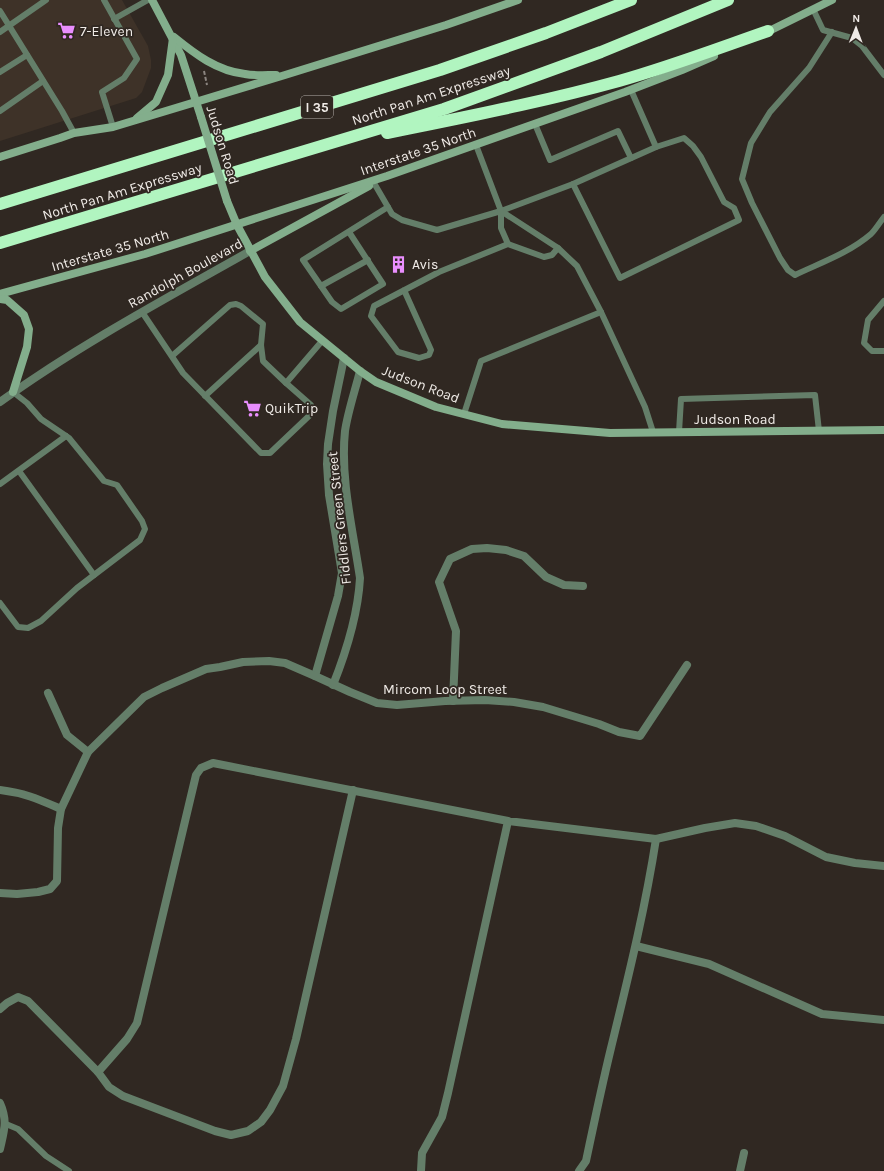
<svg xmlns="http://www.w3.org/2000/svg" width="884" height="1171" font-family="Karla,sans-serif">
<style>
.built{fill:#3e3228}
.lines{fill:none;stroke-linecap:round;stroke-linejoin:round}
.path{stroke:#8c8580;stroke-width:2;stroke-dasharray:4 2;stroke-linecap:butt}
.service{stroke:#647e69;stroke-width:6}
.minor{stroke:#647e69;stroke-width:8}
.tertiary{stroke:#647e69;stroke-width:8}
.secondary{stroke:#83ae8c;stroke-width:8}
.motorway{stroke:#b1f5c0;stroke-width:12}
.secondary-bridge{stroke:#83ae8c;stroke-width:8}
.labels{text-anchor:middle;stroke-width:3.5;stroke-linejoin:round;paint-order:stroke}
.shield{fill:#302822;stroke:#b6b0ac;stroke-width:1}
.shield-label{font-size:13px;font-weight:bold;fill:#f0ebe7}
.poi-label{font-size:14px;fill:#f0ebe7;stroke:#302822;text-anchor:start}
.street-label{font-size:14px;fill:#f0ebe7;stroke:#302822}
</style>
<rect width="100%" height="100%" fill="#302822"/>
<polygon class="built" points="0,0 122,0 148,46 151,60 151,68 142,92 136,98 0,141"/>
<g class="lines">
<polyline class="path" points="204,71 207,85"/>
<g class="service">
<polyline points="104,0 137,59 124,78 102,92 113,127"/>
<polyline points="813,9 823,30 852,38 862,46 884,75"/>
<polyline points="0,11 62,111 74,133"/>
<polyline points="114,19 148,0"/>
<polyline points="0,32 46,0"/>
<path d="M832,32L809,68L770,112L751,143L742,179L752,203L780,258L788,270L795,275C820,263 849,253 871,234C876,229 880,222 884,217"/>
<polyline points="0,72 27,55"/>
<polyline points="0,111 43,81"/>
<polyline points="535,124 550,160 618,131 631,158"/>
<polyline points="374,183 392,214 402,220 437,230 501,211 573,184 620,278 739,220 734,208 724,202 701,157 693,146 684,138 656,147 631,90"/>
<polyline points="573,184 656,147"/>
<polyline points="501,211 558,248 577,266 601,312 645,407 653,432"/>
<polyline points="349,232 383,284 341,309 332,302 303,260 388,207"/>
<polyline points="508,244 544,257 552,255 558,248"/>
<polyline points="321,286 368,260"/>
<polyline points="404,290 431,350 429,355 419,358 398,352 371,316 374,306 439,272 508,244 501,228 501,211 476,145"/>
<polyline points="884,301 868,320 864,343 872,351 884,351"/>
<polyline points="142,312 183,373 261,453 270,453 310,415 311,405 286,383 322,341"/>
<polyline points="172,356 230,305 236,304 241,306 263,324 261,345 263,361 286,383"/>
<polyline points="205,396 261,345"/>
<polyline points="464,414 481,361 601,312"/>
<polyline points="679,432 681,399 815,395 819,431"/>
<polyline points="19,471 94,575"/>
<polyline points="0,484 66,436"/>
<polyline points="0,603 18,627 28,628 41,621 77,588 140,540 145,529 142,521 117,485 104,481 69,438 41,419 27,403 13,392"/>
<polyline points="6,1124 18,1129 46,1156 69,1171"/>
</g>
<g class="minor">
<polyline points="315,676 338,596 342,573 329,495 327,464 328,444 333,411 344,358"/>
<path d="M333,685C347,650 358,615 360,578C353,530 340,479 345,431C348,411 355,391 360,371"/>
<polyline points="48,693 67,735 88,752"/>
<polyline points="453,701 456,631 439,582 450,559 472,549 487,548 506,550 524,556 546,577 564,585 583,586"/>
<path d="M0,790C25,793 38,799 61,809"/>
<polyline points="0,893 17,894 38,892 50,889 57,881 58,828 61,809 88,752 144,697 162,688 206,669 220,667 243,662 269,661 285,663 315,676 350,692 377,703 397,705 445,701 485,700 514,702 543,707 599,724 619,732 640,736 687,665"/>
<polyline points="636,946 709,964 822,1014 884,1020"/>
<polyline points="0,1009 7,1003 18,997 28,1001 98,1072 109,1087 123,1096 215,1131 231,1135 248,1131 261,1122 270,1110 283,1086 296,1039 353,790"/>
<polyline points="98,1072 127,1039 137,1023 196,775 201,768 213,763 508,821 656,839 705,828 735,823 756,826 785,836 826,857 855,863 884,866"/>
<path d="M0,1103C8,1121 4,1131 0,1149"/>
<polyline points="421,1171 422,1153 442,1117 448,1093 508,821"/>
<path d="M579,1171L586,1161C594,1123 602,1085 611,1048C628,978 645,910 656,839"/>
<polyline points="740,1171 744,1153"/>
</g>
<path class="tertiary" d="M0,402C79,345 165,299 250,251"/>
<g class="secondary">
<polyline points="152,0 181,55 201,117"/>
<polyline points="765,33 832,0"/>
<path d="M174,37C195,54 217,71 245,74C255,76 266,75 276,75"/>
<polyline points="137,118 156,102 168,75 173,38"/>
<polyline points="0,157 60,138 74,133 113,127 285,75 446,25 518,0"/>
<polyline points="227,201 237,225 265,277 300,322 360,371 376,382 436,407 502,424 610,433 884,430"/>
<polyline points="250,251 369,186"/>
<polyline points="0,294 145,254 387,176 625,92 682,70 714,56"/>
<polyline points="0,299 7,300 24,315 29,329 27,347 13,392"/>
</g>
<g class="motorway">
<path d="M387,133C465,117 543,102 619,81C669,67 719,48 768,31"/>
<polyline points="0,204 440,70 546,33 631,0"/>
<polyline points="0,243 444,109 601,52 728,0"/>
</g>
<polyline class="secondary-bridge" points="201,117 227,201"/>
</g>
<defs>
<symbol id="supermarket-bare" viewBox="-9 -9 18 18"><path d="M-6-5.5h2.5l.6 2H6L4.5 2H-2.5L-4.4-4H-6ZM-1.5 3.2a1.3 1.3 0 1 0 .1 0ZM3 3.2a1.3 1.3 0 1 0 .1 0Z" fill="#e98efe" stroke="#302822" stroke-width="2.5" paint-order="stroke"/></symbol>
<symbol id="building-bare" viewBox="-9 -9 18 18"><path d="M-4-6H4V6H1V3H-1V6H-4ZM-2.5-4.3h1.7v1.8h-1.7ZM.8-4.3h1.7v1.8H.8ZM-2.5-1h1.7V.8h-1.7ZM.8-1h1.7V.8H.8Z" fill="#e98efe" stroke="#302822" stroke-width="2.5" paint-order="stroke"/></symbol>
</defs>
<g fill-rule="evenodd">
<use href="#supermarket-bare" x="54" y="18" width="25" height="25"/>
<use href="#building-bare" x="386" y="252" width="25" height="25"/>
<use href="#supermarket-bare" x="240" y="396" width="25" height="25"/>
</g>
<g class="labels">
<rect class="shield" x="301" y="96" width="32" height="22" rx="3"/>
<g class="shield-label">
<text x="317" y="112">I 35</text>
</g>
<g class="poi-label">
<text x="80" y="36">7-Eleven</text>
<text x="412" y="269">Avis</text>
<text x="265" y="413">QuikTrip</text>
</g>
<g class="street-label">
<text transform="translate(431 95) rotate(-18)" y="5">North Pan Am Expressway</text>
<text transform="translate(223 145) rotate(73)" y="5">Judson Road</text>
<text transform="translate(418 151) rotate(-19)" y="5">Interstate 35 North</text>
<text transform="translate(122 191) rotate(-17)" y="5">North Pan Am Expressway</text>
<text transform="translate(110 250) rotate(-16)" y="5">Interstate 35 North</text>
<text transform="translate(185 273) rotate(-29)" y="5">Randolph Boulevard</text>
<text transform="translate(421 384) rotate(21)" y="5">Judson Road</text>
<text x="735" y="424">Judson Road</text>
<text transform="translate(339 518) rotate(-96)" y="5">Fiddlers Green Street</text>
<text x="445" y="694">Mircom Loop Street</text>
</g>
</g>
<g transform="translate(856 28) rotate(1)" stroke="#302822" stroke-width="3" paint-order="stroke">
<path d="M0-3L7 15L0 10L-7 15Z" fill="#f0ebe7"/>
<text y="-6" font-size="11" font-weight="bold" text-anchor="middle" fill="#f0ebe7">N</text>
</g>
</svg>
